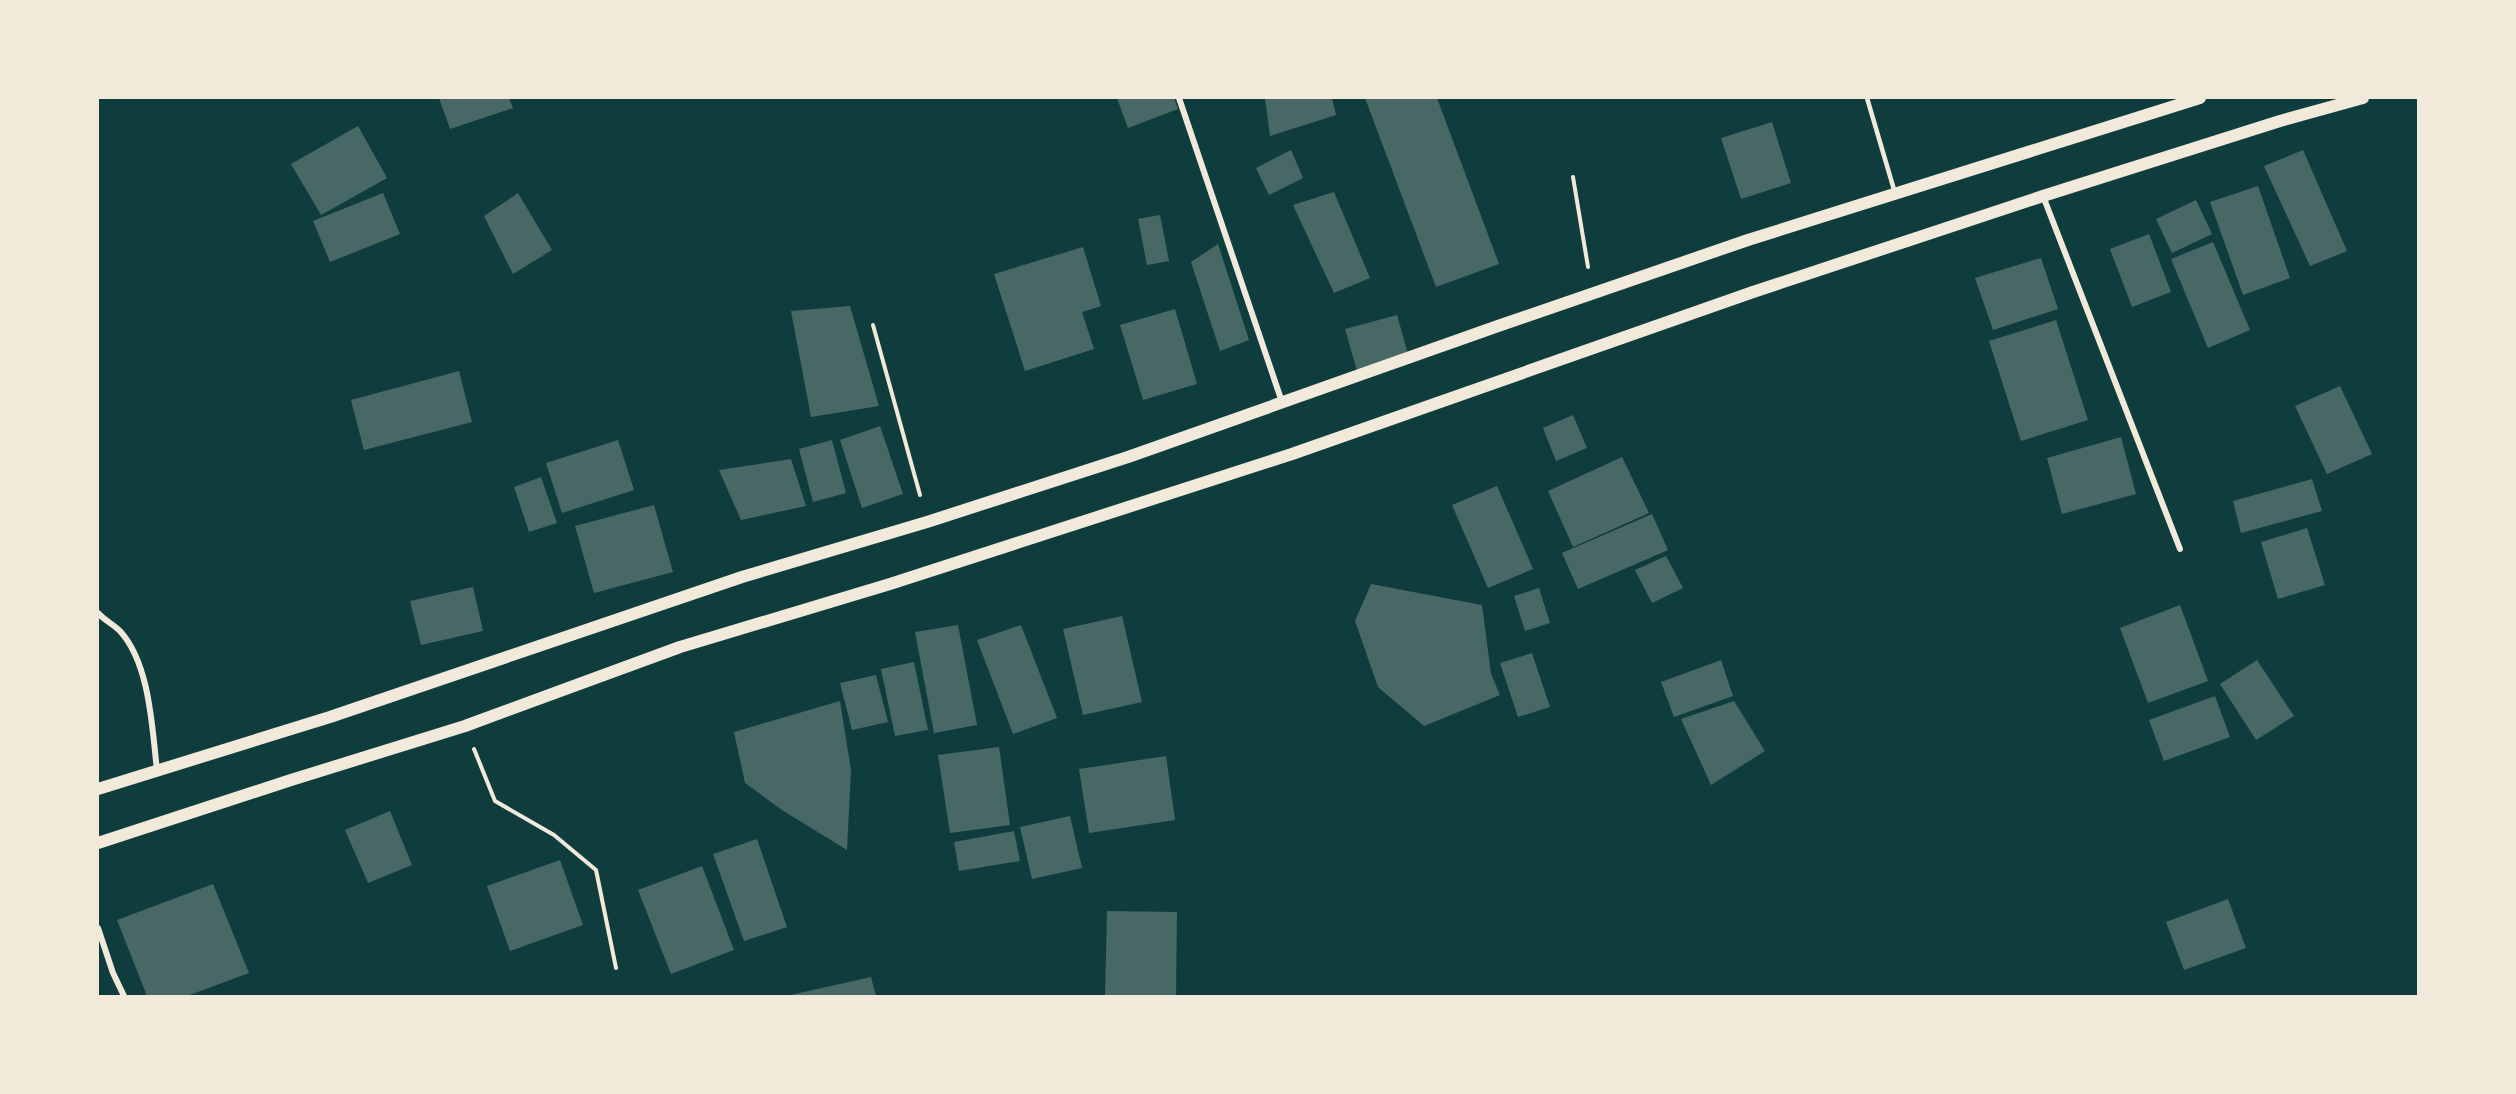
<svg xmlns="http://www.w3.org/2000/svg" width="2516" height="1094" font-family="'DejaVu Sans',sans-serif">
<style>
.building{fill:#486865}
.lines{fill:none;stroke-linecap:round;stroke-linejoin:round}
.path{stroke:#f1e9da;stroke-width:4}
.service{stroke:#f1e9da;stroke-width:4.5}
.minor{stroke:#f1e9da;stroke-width:6}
.secondary{stroke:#f1e9da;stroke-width:12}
</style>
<rect width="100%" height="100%" fill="#0f3d3e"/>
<g class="building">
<polygon points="439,98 509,98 513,108 450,129"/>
<polygon points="1117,98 1174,98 1178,109 1128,128"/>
<polygon points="1265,98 1332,98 1336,115 1270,136"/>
<polygon points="1365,98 1437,98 1499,264 1436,287"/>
<polygon points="1772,122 1791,183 1741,199 1721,138"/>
<polygon points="358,126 387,178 321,215 291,164"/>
<polygon points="1291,150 1303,178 1269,195 1256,168"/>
<polygon points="2303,150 2347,251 2310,266 2264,166"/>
<polygon points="2258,186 2290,278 2243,295 2210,202"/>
<polygon points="1334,192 1370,278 1334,293 1293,205"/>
<polygon points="383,193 400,234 330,262 313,221"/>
<polygon points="518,193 552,250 513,274 484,216"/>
<polygon points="2196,200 2212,234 2172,253 2156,219"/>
<polygon points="1160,215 1169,261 1147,265 1138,219"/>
<polygon points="2149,234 2171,292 2132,307 2110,249"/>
<polygon points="2213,242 2250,330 2208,348 2171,259"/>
<polygon points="1218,244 1249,340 1220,351 1191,262"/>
<polygon points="1083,247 1101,306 1082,312 1094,349 1025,371 994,274"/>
<polygon points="2041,258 2058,309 1993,330 1975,278"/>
<polygon points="850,306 879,406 811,417 791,311"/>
<polygon points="1175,309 1197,384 1143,400 1120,325"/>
<polygon points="1397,315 1408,354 1357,371 1345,329"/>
<polygon points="2056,320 2088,420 2021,441 1989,341"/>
<polygon points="459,371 472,422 364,450 351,400"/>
<polygon points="2340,386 2372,454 2327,474 2295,406"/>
<polygon points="1573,415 1587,448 1556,461 1543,428"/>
<polygon points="880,426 903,494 862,508 840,440"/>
<polygon points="2121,437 2136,494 2062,514 2047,458"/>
<polygon points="618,440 634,490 562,513 546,463"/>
<polygon points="832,440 846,493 813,502 799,449"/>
<polygon points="1622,457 1649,513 1573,547 1548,491"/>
<polygon points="791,459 806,506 741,520 719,470"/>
<polygon points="541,477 557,523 529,532 514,487"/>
<polygon points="2312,479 2322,511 2241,533 2233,501"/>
<polygon points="1497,486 1533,569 1488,588 1452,505"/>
<polygon points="654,505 673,572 594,593 575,526"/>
<polygon points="1652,514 1668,550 1578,589 1562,553"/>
<polygon points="2307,528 2325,585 2278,599 2261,542"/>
<polygon points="1666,556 1683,588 1652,603 1635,570"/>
<polygon points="1371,584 1482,605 1491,674 1500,695 1424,726 1378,687 1355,621"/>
<polygon points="473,587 483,631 421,645 410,601"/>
<polygon points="1539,588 1550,623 1525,631 1514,596"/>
<polygon points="2180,605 2208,681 2148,703 2120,628"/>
<polygon points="1122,616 1142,702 1083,715 1063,629"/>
<polygon points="958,625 977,725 934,733 915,632"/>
<polygon points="1021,625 1057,718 1013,734 977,640"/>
<polygon points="1532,653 1550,707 1518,717 1500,663"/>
<polygon points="1721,660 1733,696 1674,717 1661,682"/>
<polygon points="2257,660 2294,716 2256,740 2220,684"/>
<polygon points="914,662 928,730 895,736 881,669"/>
<polygon points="876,675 888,722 852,730 840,683"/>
<polygon points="2215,696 2230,737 2164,761 2149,720"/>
<polygon points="840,701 851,770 847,850 782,810 745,783 734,732"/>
<polygon points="1734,701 1765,751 1711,785 1681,719"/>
<polygon points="999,747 1010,825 950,833 938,755"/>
<polygon points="1166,756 1175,820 1089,833 1079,769"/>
<polygon points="390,811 412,865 368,883 345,830"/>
<polygon points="1070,816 1082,868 1032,879 1020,827"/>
<polygon points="1014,831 1020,861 959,871 954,842"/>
<polygon points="757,839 787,927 744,941 713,854"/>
<polygon points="560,860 583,925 510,951 487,886"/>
<polygon points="702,866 734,950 671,974 638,890"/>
<polygon points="213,884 249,973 187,996 147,996 117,920"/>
<polygon points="2228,899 2246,948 2184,970 2166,922"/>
<polygon points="1107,911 1177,912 1176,996 1105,996"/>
<polygon points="871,977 876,996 786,996"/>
</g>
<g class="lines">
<g class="path">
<polyline points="1573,177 1588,267"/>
<polyline points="873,325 920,495"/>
<polyline points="474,749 495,801 554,835 596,870 616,968"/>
</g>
<polyline class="service" points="1867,98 1895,193"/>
<g class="minor">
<polyline points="1179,98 1282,402"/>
<polyline points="2043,196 2180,549"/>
<path d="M98,613C104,620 113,624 120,631C150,664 152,728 157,770"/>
<polyline points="98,928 113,973 124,996"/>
</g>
<g class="secondary">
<polyline points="98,789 330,717 742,577 927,522 1128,457 1498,326 1748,240 2200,98"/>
<polyline points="98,843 291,780 465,726 680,647 890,584 1292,454 1753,292 2043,196 2280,121 2363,98"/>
</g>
</g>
<rect width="2516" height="1094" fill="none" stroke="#f1e9da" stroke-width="198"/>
</svg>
